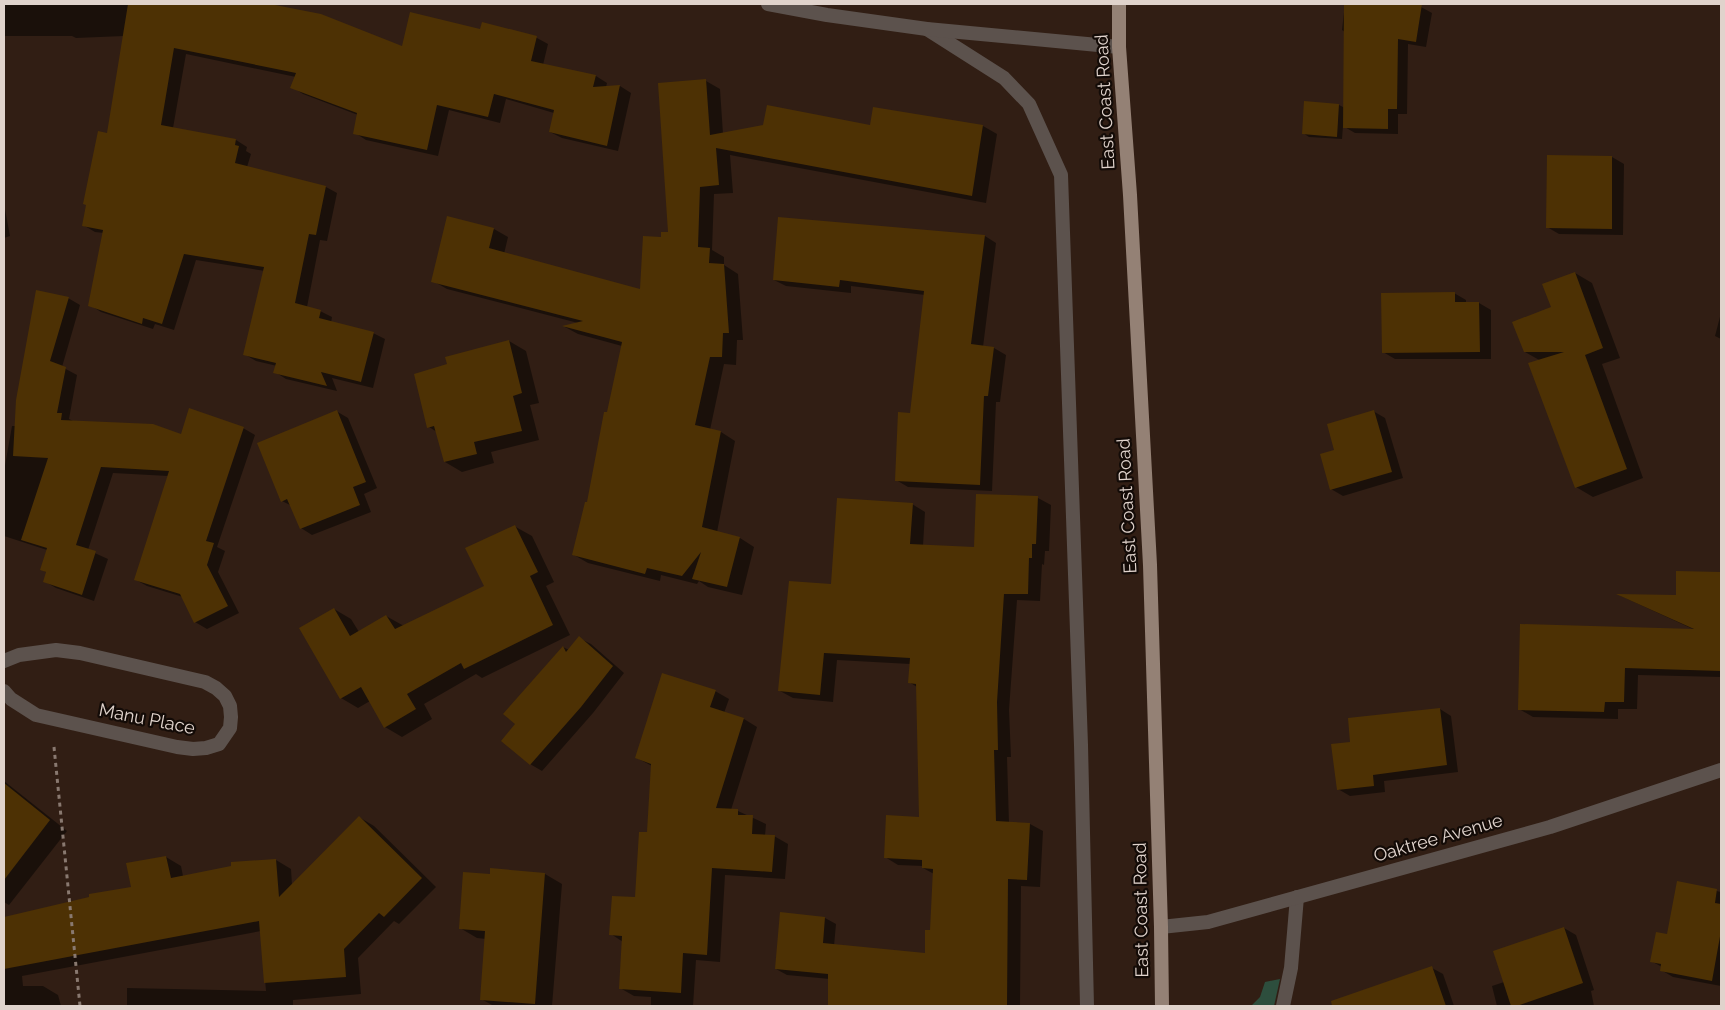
<svg xmlns="http://www.w3.org/2000/svg" width="1725" height="1010" font-family="Raleway,sans-serif">
<style>
.green{fill:#2d4e3d}
.shadow{fill:#0007}
.building{fill:#4d3104}
.lines{fill:none;stroke-linecap:round;stroke-linejoin:round}
.path{stroke:#897970;stroke-width:3;stroke-dasharray:4 4;stroke-linecap:butt}
.service{stroke:#5c524d;stroke-width:14}
.minor{stroke:#5c524d;stroke-width:14}
.tertiary{stroke:#5c524d;stroke-width:14}
.primary{stroke:#948175;stroke-width:14}
.labels{text-anchor:middle;stroke-width:4.5;stroke-linejoin:round;paint-order:stroke}
.street-label{font-size:18px;fill:#e0d3cc;stroke:#130b07}
</style>
<rect width="100%" height="100%" fill="#311e14"/>
<polygon class="green" points="1280,979 1274,1006 1251,1006 1260,997 1265,982"/>
<g class="shadow">
<polygon points="4,4 205,4 214,5 214,4 263,4 320,16 403,47 481,30 483,24 537,38 548,44 543,65 596,76 607,83 606,87 620,86 631,93 618,151 562,138 550,132 554,113 506,99 500,123 449,110 438,156 366,140 355,133 358,115 303,94 292,87 296,77 186,54 173,128 236,140 247,147 246,151 251,154 247,167 326,187 337,193 327,241 320,240 307,307 320,311 332,317 331,323 373,333 385,339 373,388 332,378 337,391 286,379 275,372 277,366 256,361 244,354 265,271 196,260 174,330 155,324 153,329 101,312 90,305 104,233 95,232 83,225 108,134 124,36 76,38 72,36 4,36"/>
<polygon points="1345,4 1408,4 1421,7 1432,13 1426,47 1408,44 1407,114 1398,114 1398,134 1355,133 1343,126 1342,139 1309,137 1303,133 1339,105 1345,108 1345,32 1342,30"/>
<polygon points="706,81 720,89 723,134 871,126 983,126 997,134 986,203 730,155 733,193 714,194 712,250 724,257 724,265 738,274 743,340 737,340 736,365 724,364 710,430 721,432 735,441 717,532 740,538 754,547 742,595 708,587 699,581 697,584 661,575 660,581 588,563 574,555 588,504 622,346 578,334 565,327 578,323 447,289 433,281 494,229 508,237 504,254 641,290 662,239 670,233"/>
<polygon points="1548,156 1612,157 1624,164 1623,235 1559,234 1547,227"/>
<polygon points="4,204 10,236 4,238 4,230 5,230 4,228"/>
<polygon points="985,236 996,243 983,347 994,348 1006,355 1000,402 996,402 992,491 908,487 896,480 911,414 925,295 851,286 851,293 786,286 774,280"/>
<polygon points="1575,273 1592,283 1620,358 1602,364 1643,478 1593,497 1576,487 1541,361 1525,352"/>
<polygon points="1454,293 1466,300 1466,304 1479,303 1491,310 1491,359 1395,359 1383,352"/>
<polygon points="68,298 80,305 62,367 77,375 69,419 73,421 182,435 243,428 255,435 217,547 225,551 218,572 239,613 207,629 195,622 183,597 147,586 136,580 168,476 113,473 88,550 108,559 94,601 56,588 44,581 47,573 41,569 47,550 4,536 4,469 4,471 12,426 16,426"/>
<polygon points="1721,313 1721,339 1715,336"/>
<polygon points="509,341 526,351 539,403 530,405 539,440 491,452 494,463 462,472 445,462 437,432 429,427"/>
<polygon points="336,411 348,418 377,488 364,494 371,512 312,535 301,528 292,506 282,501"/>
<polygon points="1373,411 1385,418 1403,478 1343,496 1331,489 1336,450"/>
<polygon points="1038,498 1051,505 1049,551 1045,551 1044,565 1042,564 1040,601 1017,600 1009,710 1011,757 1007,757 1009,823 1030,824 1043,831 1040,887 1021,886 1020,1005 1025,1006 934,1006 926,931 931,931 934,874 923,868 923,866 898,865 885,857 921,818 917,687 909,682 910,664 837,660 833,702 793,698 780,691 832,585 912,504 925,512 923,546 975,548"/>
<polygon points="514,526 532,536 554,582 546,586 570,635 482,678 476,674 424,704 432,719 402,737 385,727 370,701 358,708 341,698 334,609 351,619 359,632 386,616 404,626 486,586"/>
<polygon points="1678,573 1721,574 1721,677 1638,675 1637,709 1618,709 1618,719 1533,717 1519,709 1695,630 1621,596 1677,596"/>
<polygon points="579,638 591,644 624,673 593,713 542,771 530,764 517,724 563,647 569,650"/>
<polygon points="715,691 729,699 724,713 744,719 757,727 731,810 738,811 766,824 765,836 774,836 788,844 785,879 725,875 720,962 696,960 693,1006 651,1006 651,997 634,996 620,988 623,942 611,934 636,899 648,833 652,766 637,758"/>
<polygon points="1440,709 1451,716 1458,772 1384,781 1385,792 1350,796 1338,789 1352,743"/>
<polygon points="4,781 67,831 9,905 4,902"/>
<polygon points="359,817 374,826 436,887 399,924 394,921 358,958 361,994 293,1000 293,1006 127,1006 127,988 266,991 261,931 22,976 23,986 43,986 58,995 61,1006 4,1006 4,918 132,888 166,857 181,866 183,876 276,860 291,869 292,885"/>
<polygon points="545,874 562,884 552,1006 494,1006 481,999 486,939 477,938 460,928 491,876"/>
<polygon points="1678,883 1721,892 1721,986 1673,977 1661,970 1662,967 1651,961 1668,936"/>
<polygon points="781,914 825,918 836,924 834,946 904,957 903,1006 829,1006 830,979 787,975 776,969"/>
<polygon points="1564,928 1576,935 1594,990 1591,991 1594,1006 1497,1006 1492,986 1504,982"/>
<polygon points="1432,968 1443,974 1454,1006 1376,1006"/>
</g>
<g class="building">
<polygon points="128,4 270,4 321,14 402,46 410,12 480,29 482,22 537,36 531,61 596,75 593,87 620,85 607,146 549,132 554,110 494,94 488,117 437,105 427,150 353,134 357,113 290,88 296,73 174,48 161,125 236,139 235,145 239,146 235,163 326,186 316,235 309,234 295,303 321,310 319,318 374,332 361,382 321,372 327,386 273,373 276,363 243,355 264,267 184,254 162,324 143,318 142,324 88,306 103,230 82,226 86,205 83,204 98,131 107,133"/>
<polygon points="1344,4 1422,4 1416,42 1398,39 1397,109 1388,109 1388,129 1343,128"/>
<polygon points="706,79 710,135 763,125 767,105 870,125 873,107 983,125 972,196 716,148 719,185 700,187 698,247 710,248 709,263 724,264 729,333 723,333 722,357 710,357 695,425 721,431 702,527 740,537 727,587 692,579 701,552 682,576 647,568 645,574 572,555 585,502 587,502 604,412 607,412 622,342 562,326 583,321 431,282 447,216 494,228 489,248 640,289 643,236 661,237 661,232 668,232 658,83"/>
<polygon points="1304,101 1339,104 1337,137 1302,134"/>
<polygon points="1547,155 1612,156 1612,229 1546,228"/>
<polygon points="778,217 985,235 971,344 994,347 988,396 984,396 980,485 895,481 898,412 910,413 924,291 840,280 839,287 773,280"/>
<polygon points="1575,272 1603,348 1585,355 1627,469 1575,488 1528,363 1564,352 1524,352 1512,322 1551,307 1542,284"/>
<polygon points="36,290 69,297 50,361 66,367 57,413 62,413 61,420 153,424 181,434 189,408 244,427 206,541 214,543 207,565 228,606 194,623 180,594 134,580 169,471 101,467 76,545 96,551 82,595 43,582 46,572 40,570 47,548 21,540 48,458 13,456 16,400"/>
<polygon points="1455,292 1455,302 1479,302 1480,352 1382,353 1381,293"/>
<polygon points="509,340 522,393 513,396 522,431 474,442 477,454 444,462 434,426 427,428 414,374 447,364 445,357"/>
<polygon points="337,410 366,482 353,487 360,505 300,529 287,499 281,502 257,443"/>
<polygon points="1374,410 1392,472 1330,490 1320,454 1334,450 1327,424"/>
<polygon points="976,494 1038,496 1036,544 1032,544 1032,558 1029,558 1028,594 1004,594 997,702 998,750 994,750 996,821 1030,823 1027,880 1008,879 1007,1006 828,1006 828,974 775,969 780,912 825,917 823,943 925,953 925,930 930,930 933,869 922,868 922,860 884,858 886,815 919,817 916,684 908,683 910,658 824,653 820,695 778,691 789,581 831,584 837,498 913,503 910,544 974,547"/>
<polygon points="515,525 538,572 530,576 553,625 464,669 461,663 407,694 416,709 384,728 361,687 340,699 299,628 334,608 350,636 386,615 395,629 484,586 465,548"/>
<polygon points="1676,571 1721,572 1721,671 1625,668 1624,702 1605,702 1604,712 1518,710 1520,624 1694,629 1616,594 1676,595"/>
<polygon points="579,636 613,666 581,707 530,765 501,741 515,724 503,714 563,646 566,652"/>
<polygon points="662,673 716,690 710,707 744,718 716,808 738,809 738,815 753,815 752,834 775,835 772,872 712,868 707,955 683,953 681,993 619,989 622,936 609,935 612,896 635,897 639,832 647,832 651,764 635,758"/>
<polygon points="1440,708 1447,765 1373,775 1374,786 1337,790 1331,744 1350,742 1348,718"/>
<polygon points="4,783 50,820 4,880"/>
<polygon points="359,816 422,878 384,917 379,913 344,949 346,977 264,983 259,921 4,969 4,917 89,897 89,894 131,887 126,863 166,856 171,878 231,866 231,862 276,859 279,897"/>
<polygon points="490,868 545,873 535,1004 480,1000 485,931 459,929 463,872 490,874"/>
<polygon points="1677,881 1717,889 1715,903 1721,904 1721,931 1712,981 1660,971 1661,964 1650,962 1656,932 1667,934"/>
<polygon points="1564,927 1583,983 1517,1006 1511,1006 1493,951"/>
<polygon points="1432,966 1446,1006 1332,1006 1331,1001"/>
</g>
<g class="lines">
<polyline class="path" points="54,747 80,1006"/>
<g class="service">
<polyline points="927,29 1004,78 1029,104 1061,175 1081,745 1087,1006"/>
<polyline points="1283,1006 1291,968 1297,897"/>
</g>
<polyline class="minor" points="4,661 19,655 56,650 80,653 205,682 216,688 225,696 230,706 231,717 230,728 219,744 206,748 193,749 177,747 36,715 11,699 4,691"/>
<g class="tertiary">
<polyline points="768,4 827,15 927,29 1119,47"/>
<polyline points="1161,927 1208,922 1550,827 1721,770"/>
</g>
<polyline class="primary" points="1119,4 1119,47 1130,195 1150,565 1161,927 1162,1006"/>
</g>
<g class="labels">
<g class="street-label">
<text transform="translate(1105 102) rotate(-93)" y="6">East Coast Road</text>
<text transform="translate(1127 506) rotate(-93)" y="6">East Coast Road</text>
<text transform="translate(147 719) rotate(11)" y="6">Manu Place</text>
<text transform="translate(1438 838) rotate(-16)" y="6">Oaktree Avenue</text>
<text transform="translate(1141 910) rotate(-91)" y="6">East Coast Road</text>
</g>
</g>
<rect width="1725" height="1010" fill="none" stroke="#e0d3cc" stroke-width="10"/>
</svg>
